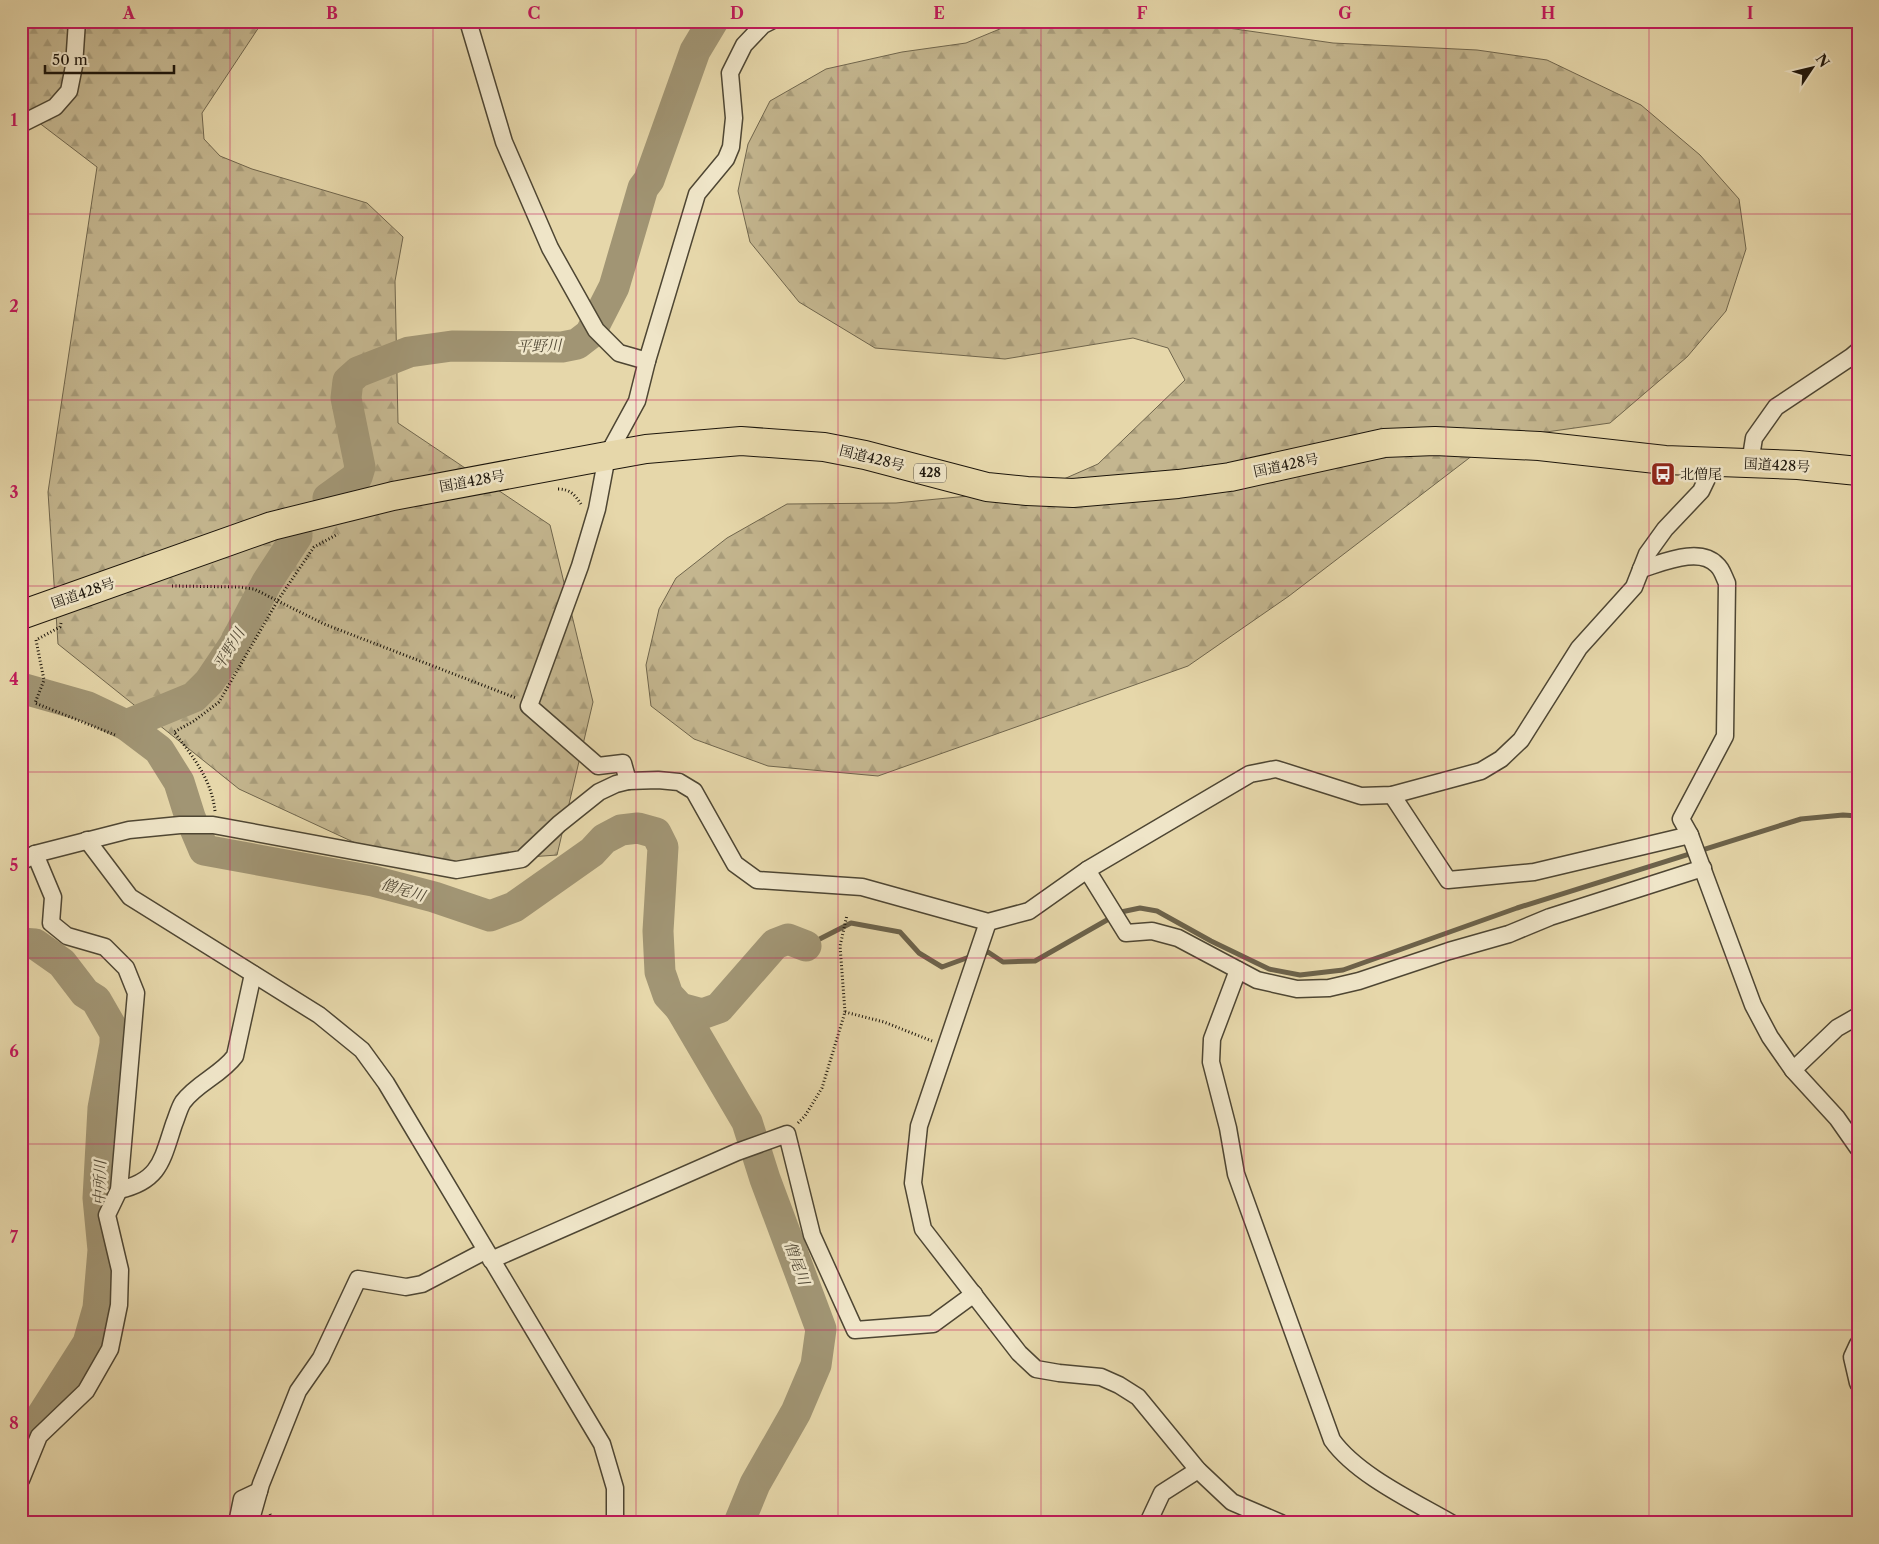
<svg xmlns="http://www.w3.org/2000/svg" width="1879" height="1544" font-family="'Libre Caslon Text','Noto Serif JP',serif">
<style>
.forest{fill:url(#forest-firs);stroke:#70664d}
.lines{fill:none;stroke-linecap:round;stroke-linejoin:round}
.stream{stroke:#6c624a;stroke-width:5}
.river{stroke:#a19574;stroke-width:31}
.street-casing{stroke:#4e4633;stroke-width:19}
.highway-casing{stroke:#1c150b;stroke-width:30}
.path{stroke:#1c150b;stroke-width:3;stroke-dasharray:1 2.5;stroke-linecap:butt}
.street{stroke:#efe5c8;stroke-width:16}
.highway{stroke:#e6d7aa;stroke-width:28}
.grid{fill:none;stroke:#c2185b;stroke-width:1;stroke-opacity:0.55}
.labels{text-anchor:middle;stroke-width:5;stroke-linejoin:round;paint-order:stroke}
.shield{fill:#efe5c8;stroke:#5b5344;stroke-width:1}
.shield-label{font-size:12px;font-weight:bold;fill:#1c150b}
.street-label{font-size:14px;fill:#1c150b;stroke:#efe5c8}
.poi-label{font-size:14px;fill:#1c150b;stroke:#efe5c8;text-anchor:start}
.water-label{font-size:15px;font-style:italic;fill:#514835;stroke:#efe5c8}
.neatline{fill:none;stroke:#c2185b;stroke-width:2}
.grid-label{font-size:16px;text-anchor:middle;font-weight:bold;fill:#c2185b}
</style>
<defs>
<pattern id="forest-firs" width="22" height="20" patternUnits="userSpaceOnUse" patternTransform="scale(1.25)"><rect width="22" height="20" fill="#c4b68f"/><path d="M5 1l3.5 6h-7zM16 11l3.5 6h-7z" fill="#a89c7a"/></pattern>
</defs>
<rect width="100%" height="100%" fill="#e6d7aa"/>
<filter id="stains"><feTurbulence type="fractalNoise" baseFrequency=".004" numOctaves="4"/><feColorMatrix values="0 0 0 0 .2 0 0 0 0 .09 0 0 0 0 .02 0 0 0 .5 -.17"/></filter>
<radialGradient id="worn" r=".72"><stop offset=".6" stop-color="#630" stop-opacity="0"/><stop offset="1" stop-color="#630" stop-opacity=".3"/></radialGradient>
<g class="forest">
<polygon points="21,21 263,21 202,113 204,139 220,156 252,169 367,203 403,237 395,281 398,423 550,525 593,702 557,855 405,866 239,789 58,644 48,492 97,167 21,109"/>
<polygon points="1019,21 1179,21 1333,43 1477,50 1547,60 1641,105 1700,155 1739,199 1746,249 1726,311 1687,357 1610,423 1532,434 1477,452 1289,596 1188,666 878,776 768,766 694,739 651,706 646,665 659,609 676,578 727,538 787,504 896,503 1041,489 1098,464 1185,380 1168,348 1133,338 1005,359 875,348 799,302 750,242 738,191 748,144 770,101 826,69 902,52 966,43"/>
</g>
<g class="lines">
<g class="stream">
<polyline points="806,946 851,923 900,932 919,953 942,967 972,956"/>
<polyline points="981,954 988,952 1003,962 1035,961 1121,912 1140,908 1157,911 1211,941 1269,969 1300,975 1343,970 1517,908 1801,819 1843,815 1858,816"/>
</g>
<g class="river">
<polyline points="328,498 357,477 360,467 346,398 348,381 358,372 409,352 452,346 562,347 577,344 590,334 614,287 643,188 649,180 695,51 713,21"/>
<polyline points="21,688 88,707 126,725 159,750 179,782 190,817 204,850 373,881 434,897 490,916 514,907 592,852 604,839 621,830 638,828 656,833 663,847 658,931 660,972 668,995 680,1008 702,1014 719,1008 775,944 788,939 806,946"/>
<polyline points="126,725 194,697 209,682 234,645 267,582 297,536"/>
<polyline points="21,943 35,944 62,963 85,993 96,1000 115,1033 115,1044 103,1108 98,1198 103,1250 98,1308 88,1343 21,1448"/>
<polyline points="680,1008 747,1122 765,1179 821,1329 816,1365 796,1412 755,1484 739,1523"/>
</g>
<defs>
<g id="street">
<polyline points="468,21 504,142 550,248 596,330 619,353 647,361"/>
<polyline points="21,124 55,107 69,91 74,66 77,21"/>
<polyline points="1750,463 1754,438 1776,407 1851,357 1858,351"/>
<path d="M1641,569C1662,563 1700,546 1717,565C1722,569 1724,577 1727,583L1725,736L1681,819L1690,835"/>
<polyline points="628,781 623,763 598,766 529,706 580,566 597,509 607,456 637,401 647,361 697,194 726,159 731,147 734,118 730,73 744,45 763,25 771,21"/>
<polyline points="1392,795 1448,880 1534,872 1690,835 1753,1005 1770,1037 1793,1070 1837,1118 1858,1148"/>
<polyline points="87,840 130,897 319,1015 362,1050 386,1083 602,1444 615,1488 615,1523"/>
<polyline points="21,862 35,854 129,830 180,825 213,825 456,870 522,859 559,824 599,792 616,784 628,781 658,780 679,782 694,791 735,864 757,880 862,887 988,922 1029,911 1087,870 1250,774 1276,769 1361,796 1392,795 1481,771 1501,759 1521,740 1579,648 1634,587 1647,554 1665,529 1701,491 1715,462"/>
<polyline points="1087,870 1126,933 1152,931 1178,938 1257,980 1297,989 1329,988 1359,981 1449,951 1509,934 1550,917 1703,868"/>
<polyline points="988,922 919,1126 913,1183 923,1229 1019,1353 1036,1369 1059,1373 1101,1377 1119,1385 1138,1397 1198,1470 1232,1502 1281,1523"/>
<path d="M1238,970L1212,1039L1211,1062L1228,1128L1236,1174L1332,1440C1357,1475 1413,1501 1451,1523"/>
<polyline points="1793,1070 1837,1028 1858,1016"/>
<path d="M119,1190C160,1181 162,1160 174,1124C177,1117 179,1108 183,1102C197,1083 221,1075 235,1056L253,974"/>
<polyline points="491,1260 737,1152 787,1134 812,1235 855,1330 933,1324 974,1294"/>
<polyline points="1858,1344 1852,1357 1858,1383"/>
<polyline points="21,1480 39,1436 86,1391 110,1349 119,1305 120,1270 107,1215 119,1190 136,993 126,968 105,947 67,936 51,923 53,897 35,854"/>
<polyline points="237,1523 242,1499 259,1491"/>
<polyline points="250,1523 261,1484 298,1391 321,1358 358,1279 406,1287 422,1284 485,1251"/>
<polyline points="1148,1523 1162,1493 1198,1470"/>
</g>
<polyline id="highway" points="21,615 272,526 393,496 607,456 646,449 741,441 824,447 865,455 987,487 1027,491 1073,493 1178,484 1230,477 1384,443 1435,441 1539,446 1665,460 1798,465 1858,471"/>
</defs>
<use href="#street" class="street-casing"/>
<use href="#highway" class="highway-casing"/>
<g class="path">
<path d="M558,489C570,489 575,495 581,504"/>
<polyline points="172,586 240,587 254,589 324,624 516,698"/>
<polyline points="61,623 60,627 36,640 44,680 35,703 115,735"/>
<path d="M215,811C211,778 193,757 174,732L194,721L219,702L278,600L314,547L338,534"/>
<polyline points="845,1012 884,1022 932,1041"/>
<polyline points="798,1123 805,1116 822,1088 845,1012 840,946 847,915"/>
<polyline points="270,1514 274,1523"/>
</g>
<use href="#street" class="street"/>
<use href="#highway" class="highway"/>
</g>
<path class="grid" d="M230,21V1523M433,21V1523M636,21V1523M838,21V1523M1041,21V1523M1244,21V1523M1446,21V1523M1649,21V1523M21,214H1858M21,400H1858M21,586H1858M21,772H1858M21,958H1858M21,1144H1858M21,1330H1858"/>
<defs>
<symbol id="bus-square" viewBox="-11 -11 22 22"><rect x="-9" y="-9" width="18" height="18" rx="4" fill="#8f2418" stroke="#efe5c8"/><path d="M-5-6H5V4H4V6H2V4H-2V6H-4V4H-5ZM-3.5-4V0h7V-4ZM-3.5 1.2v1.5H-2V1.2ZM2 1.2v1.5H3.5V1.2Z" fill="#fff"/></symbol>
</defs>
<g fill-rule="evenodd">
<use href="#bus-square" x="1649" y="460" width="28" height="28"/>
</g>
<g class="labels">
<rect class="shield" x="914" y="463.5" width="32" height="19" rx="4"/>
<g class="shield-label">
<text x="930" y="477">428</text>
</g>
<g class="street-label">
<text transform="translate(872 458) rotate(14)" y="5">国道428号</text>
<text transform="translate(1286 465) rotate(-12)" y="5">国道428号</text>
<text transform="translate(1777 465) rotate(3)" y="5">国道428号</text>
<text transform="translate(472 481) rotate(-10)" y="5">国道428号</text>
<text transform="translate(83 593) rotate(-19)" y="5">国道428号</text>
</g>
<g class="poi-label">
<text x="1680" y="479">北僧尾</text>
</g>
<g class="water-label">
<text transform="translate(539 346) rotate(-1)" y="5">平野川</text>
<text transform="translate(229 649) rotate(-59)" y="5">平野川</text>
<text transform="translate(403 890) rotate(17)" y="5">僧尾川</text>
<text transform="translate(100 1183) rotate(-89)" y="5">中所川</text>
<text transform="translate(797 1263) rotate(70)" y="5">僧尾川</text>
</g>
</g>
<rect width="1879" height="1544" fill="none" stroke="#e6d7aa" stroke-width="55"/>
<g transform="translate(1812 68) rotate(55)" stroke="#efe5c8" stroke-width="4" paint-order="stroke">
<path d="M0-4L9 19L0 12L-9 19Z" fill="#1c150b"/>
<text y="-8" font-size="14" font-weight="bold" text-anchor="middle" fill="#1c150b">N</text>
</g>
<path d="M45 65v8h129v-8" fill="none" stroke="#1c150b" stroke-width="2.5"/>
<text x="52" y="65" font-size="15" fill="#1c150b" stroke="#efe5c8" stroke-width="4" paint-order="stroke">50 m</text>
<rect x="28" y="28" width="1824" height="1488" class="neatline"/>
<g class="grid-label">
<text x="129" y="19">A</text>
<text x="332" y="19">B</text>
<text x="534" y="19">C</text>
<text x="737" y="19">D</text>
<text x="939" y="19">E</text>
<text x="1142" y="19">F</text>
<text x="1345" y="19">G</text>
<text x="1548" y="19">H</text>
<text x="1750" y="19">I</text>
<text x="14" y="126">1</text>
<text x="14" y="312">2</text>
<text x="14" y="498">3</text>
<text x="14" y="685">4</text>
<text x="14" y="871">5</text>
<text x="14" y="1057">6</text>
<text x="14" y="1243">7</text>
<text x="14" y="1429">8</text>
</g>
<rect width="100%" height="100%" filter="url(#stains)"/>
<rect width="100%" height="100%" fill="url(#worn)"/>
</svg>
